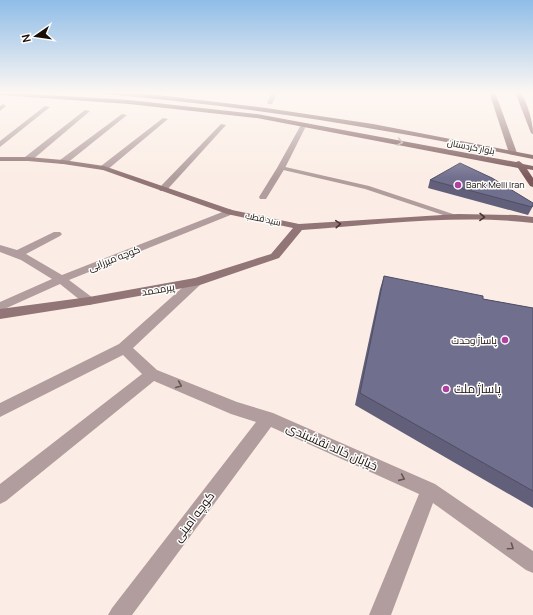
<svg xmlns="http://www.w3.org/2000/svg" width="533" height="615" font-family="Manrope,Cairo,sans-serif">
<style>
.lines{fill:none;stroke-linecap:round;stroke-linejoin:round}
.lane{fill:#b19d9d;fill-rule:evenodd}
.street{fill:#b19d9d;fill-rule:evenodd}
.secondary{fill:#927576;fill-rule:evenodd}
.primary{fill:#7b585a;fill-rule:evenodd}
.wall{fill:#615f7a}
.building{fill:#716f8e;stroke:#4f4e63}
.oneway{stroke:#bcaaac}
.oneway2{stroke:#493733}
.oneway3{stroke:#655652}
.poi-dot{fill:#ad40a0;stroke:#fdfdfd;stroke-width:1.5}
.labels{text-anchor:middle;stroke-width:3;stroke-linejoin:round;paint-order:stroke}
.far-street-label{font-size:9px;fill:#190e07;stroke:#fdfdfd}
.far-poi-label{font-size:9px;fill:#190e07;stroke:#fdfdfd;text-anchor:start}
.street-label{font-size:10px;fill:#190e07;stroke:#fdfdfd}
.poi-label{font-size:10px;fill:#190e07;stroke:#fdfdfd;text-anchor:end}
.near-poi-label{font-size:12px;fill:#190e07;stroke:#fdfdfd;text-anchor:start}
.near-street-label{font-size:12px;fill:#190e07;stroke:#fdfdfd}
</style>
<rect width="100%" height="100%" fill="#fbede5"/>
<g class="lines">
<polygon class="lane" points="281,166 369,186 462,217 461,219 455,219 365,189 279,169 278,168"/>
<g class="street">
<polygon points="272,92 278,92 272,104 268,104 267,103"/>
<polygon points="3,104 6,106 0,111 0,106"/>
<polygon points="45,106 50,107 0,147 0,141"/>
<polygon points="85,110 90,111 31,161 25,161 25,157"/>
<polygon points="122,114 127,115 66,164 60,164 60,160"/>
<polygon points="163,118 168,119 107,170 101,170 101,166"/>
<polygon points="302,123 307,124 285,168 266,199 260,199 259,197 277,168"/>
<polygon points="221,124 226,125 166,191 160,191 159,189 160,187"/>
<polygon points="230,209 235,212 233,214 69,280 93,298 95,301 93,304 89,305 85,304 60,284 0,311 0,302 52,279 21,260 0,252 0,245 17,250 54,232 60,232 62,234 60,236 26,254 62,275"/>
<polygon points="196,278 200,279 202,282 200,285 133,348 157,370 237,402 273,413 435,484 533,551 533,573 526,570 433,503 391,615 369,615 419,494 271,427 132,615 108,615 112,608 256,422 231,414 154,381 6,501 0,504 0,484 142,374 123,355 0,417 0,403 119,344 192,279"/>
</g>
<g class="secondary">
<polygon points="489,92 495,92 517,153 516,155 513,155 509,153"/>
<path d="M515,92H521C527,104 533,120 533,134L531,133Z"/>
<polygon points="521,92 533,92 533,94 524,94"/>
<path d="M0,157H28L63,160L104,166L232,210L299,224L458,214L516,215L533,217V223C459,214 376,225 302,230L279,258L200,285L89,305L0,319V309L89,297L195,278L271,254L293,228L227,214L103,170L63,164L28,161H0Z"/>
</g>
<g class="primary">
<polygon points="0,92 129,100 257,114 516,162 519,161 523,164 533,166 533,170 527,169 533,178 533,187 530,186 518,168 257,118 129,104 0,95"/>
<path d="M101,92H119L158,95L266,108L373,124L533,155V159C391,130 249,106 104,94Z"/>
</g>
</g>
<g class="wall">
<polygon points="430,180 533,206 528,215 428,188"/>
<polygon points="384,276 483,299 533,308 533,508 355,405 380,289"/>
</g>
<g class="building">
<polygon points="460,163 492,178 533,203 532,207 430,180"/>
<polygon points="384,276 483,296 483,299 533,308 533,491 360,393"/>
</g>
<defs><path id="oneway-chevron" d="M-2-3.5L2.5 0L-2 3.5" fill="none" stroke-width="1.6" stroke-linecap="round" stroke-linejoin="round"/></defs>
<use class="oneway" href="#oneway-chevron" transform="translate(400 142) rotate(11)"/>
<g class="oneway2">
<use href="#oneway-chevron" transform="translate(482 217) rotate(1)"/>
<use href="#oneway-chevron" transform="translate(338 224) rotate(-4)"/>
</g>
<g class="oneway3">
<use href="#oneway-chevron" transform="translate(179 385) rotate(23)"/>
<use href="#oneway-chevron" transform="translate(402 478) rotate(24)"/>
<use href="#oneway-chevron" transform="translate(511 547) rotate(35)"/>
</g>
<linearGradient id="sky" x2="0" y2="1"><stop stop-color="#8fbde8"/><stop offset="0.52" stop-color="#fdf7f3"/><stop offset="1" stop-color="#fdf7f3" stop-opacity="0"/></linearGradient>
<rect width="533" height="178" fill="url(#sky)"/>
<g class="poi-dot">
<circle cx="458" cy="185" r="4"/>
<circle cx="505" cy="340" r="4"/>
<circle cx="446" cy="389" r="4"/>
</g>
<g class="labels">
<g class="far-street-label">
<text transform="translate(471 147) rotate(11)" y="3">بلوار کردستان</text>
<text transform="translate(263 219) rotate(12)" y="3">سید قطب</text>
</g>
<g class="far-poi-label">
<text x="466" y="188">Bank Melli Iran</text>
</g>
<g class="street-label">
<text transform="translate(114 258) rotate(-21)" y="4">کوچه میرزایی</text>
<text transform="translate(158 289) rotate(-10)" y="4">پیرمحمد</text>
</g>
<g class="poi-label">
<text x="497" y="344">پاساژ وحدت</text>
</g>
<g class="near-poi-label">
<text x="454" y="393">پاساژ ملت</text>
</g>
<g class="near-street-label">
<text transform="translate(332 447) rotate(24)" y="4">خیابان خالد نقشبندی</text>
<text transform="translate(194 517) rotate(-53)" y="4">کوچه امینی</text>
</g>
</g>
<g transform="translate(36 36) rotate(257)" stroke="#fdfdfd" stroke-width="3" paint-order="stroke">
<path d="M0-3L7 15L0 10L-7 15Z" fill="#190e07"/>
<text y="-6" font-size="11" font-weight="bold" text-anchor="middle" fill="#190e07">N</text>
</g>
</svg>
